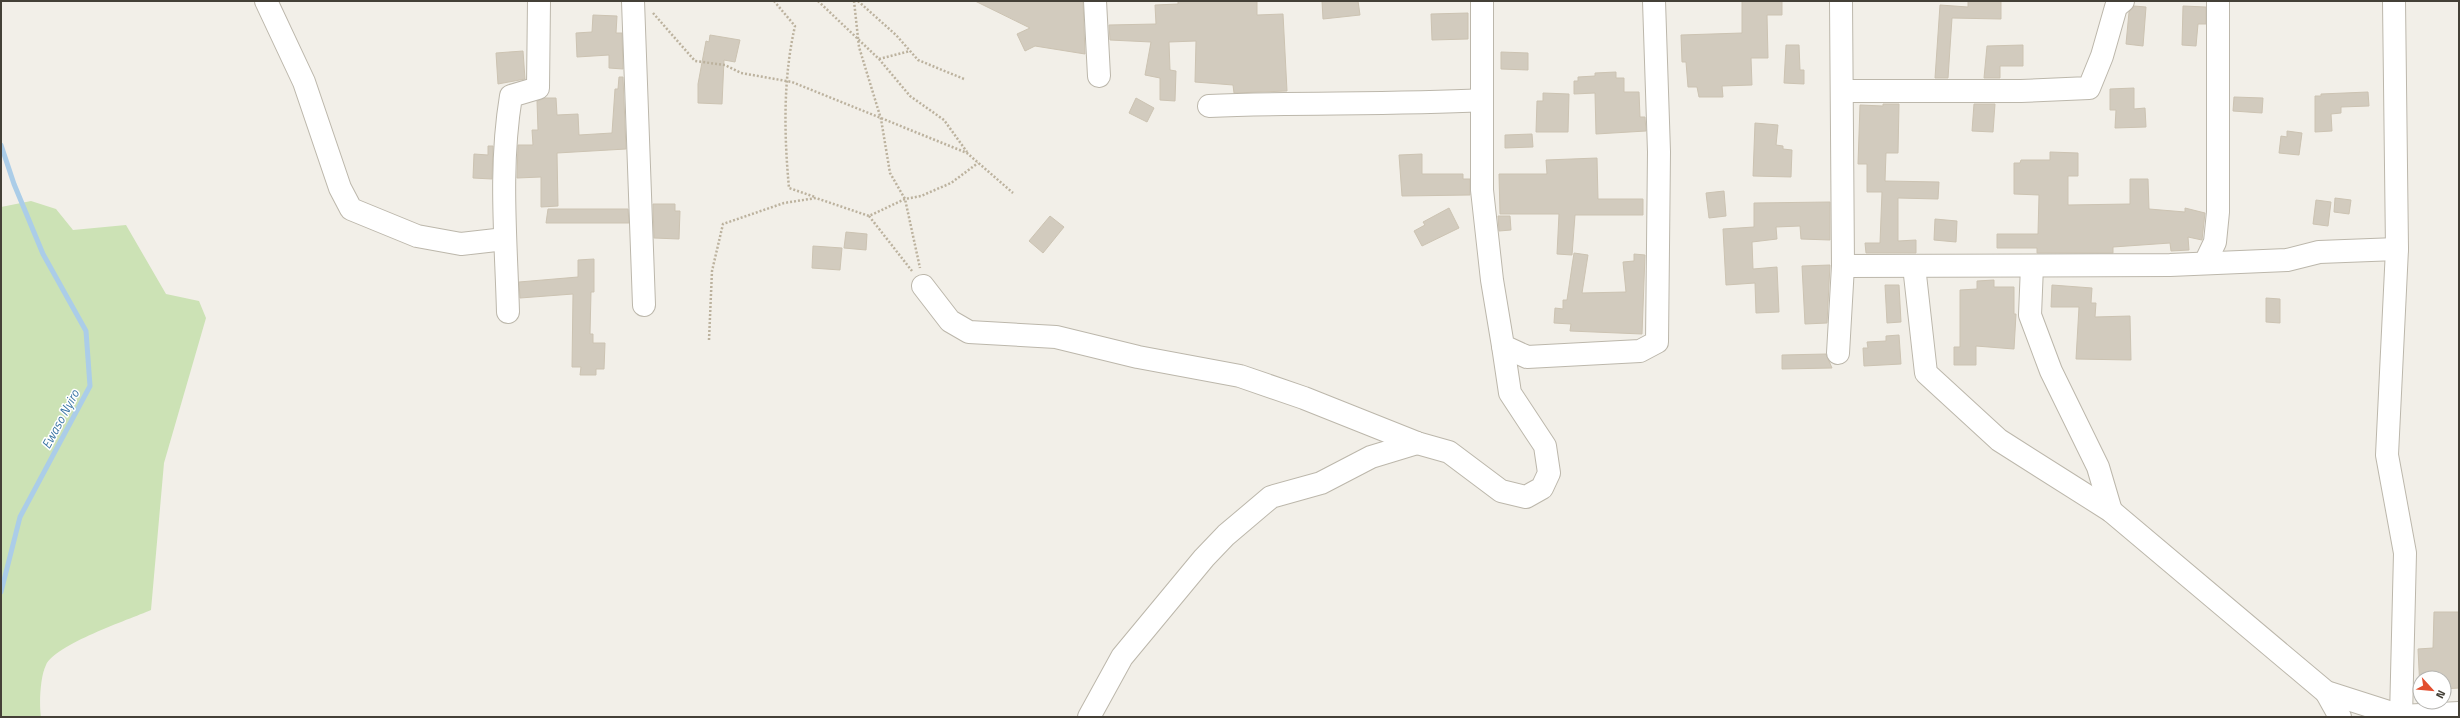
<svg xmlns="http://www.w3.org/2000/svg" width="2460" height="718" font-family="'Titillium Web',sans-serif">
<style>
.green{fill:#cce2b5}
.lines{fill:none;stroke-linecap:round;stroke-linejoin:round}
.stream{stroke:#abcde8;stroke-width:5}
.building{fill:#d2cbbe;stroke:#ccc3b2}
.minor-casing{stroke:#bcb7ab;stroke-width:24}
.path{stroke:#bcb29e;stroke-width:2.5;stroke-dasharray:2 2;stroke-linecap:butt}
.minor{stroke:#fff;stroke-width:22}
.labels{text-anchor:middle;stroke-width:3;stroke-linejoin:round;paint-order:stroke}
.water-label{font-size:13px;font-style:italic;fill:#3c76a4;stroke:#fff}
</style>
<rect width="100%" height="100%" fill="#f2efe8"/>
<path class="green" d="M31,201L56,209L73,230L126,225L166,294L199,301L206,318L164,463L151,610C128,620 56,644 46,665C40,677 39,705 41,717H1V207Z"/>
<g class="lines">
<polyline class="stream" points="1,145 14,184 43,254 86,331 90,386 20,517 1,592"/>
</g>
<g class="building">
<polygon points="975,1 1083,1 1085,54 1035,46 1025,51 1017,34 1030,28"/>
<polygon points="1178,1 1257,1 1257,15 1283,14 1287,91 1234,93 1233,85 1195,82 1196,41 1169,42 1170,70 1176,71 1175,101 1160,100 1160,78 1145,75 1151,42 1110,40 1109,25 1156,24 1155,5 1178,4"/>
<polygon points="1322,1 1358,1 1360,15 1323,19"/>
<polygon points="1742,1 1782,1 1782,15 1767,15 1768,58 1751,58 1752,85 1722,86 1723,97 1699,97 1697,87 1688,87 1686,62 1682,62 1681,35 1742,33"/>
<polygon points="1968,1 2001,1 2001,19 1952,18 1948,78 1935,78 1940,5 1968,7"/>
<polygon points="2134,6 2146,7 2143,46 2126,44 2129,12"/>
<polygon points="2183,6 2206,7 2206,24 2198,24 2196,46 2182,45"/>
<polygon points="1468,13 1468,39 1432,40 1431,14"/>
<polygon points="593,15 617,16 616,33 622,33 623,69 609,68 609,55 577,57 576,33 592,32"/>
<polygon points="710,35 740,40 735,62 724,60 722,104 698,103 698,84 706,41 709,42"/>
<polygon points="1786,45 1799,45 1800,70 1804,70 1804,84 1784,83"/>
<polygon points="2023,45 2023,66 2000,66 2000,78 1984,78 1987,46"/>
<polygon points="523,51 525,79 498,84 496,53"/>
<polygon points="1501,52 1528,53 1528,70 1501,69"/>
<polygon points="1616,72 1616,78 1624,78 1624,92 1639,92 1640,117 1645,117 1646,131 1596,134 1595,93 1574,94 1574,81 1578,81 1578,77 1595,76 1595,73"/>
<polygon points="619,77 623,77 626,149 557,153 558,206 541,207 541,177 517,178 518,145 533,145 532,130 538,130 537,101 545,98 556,98 557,115 578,114 579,135 612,133 615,89 618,89"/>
<polygon points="2134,88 2134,109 2145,108 2146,127 2115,128 2116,110 2110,110 2110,89"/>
<polygon points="2368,92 2369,106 2341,107 2341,113 2331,114 2332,131 2315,132 2315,96 2321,96 2321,94"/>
<polygon points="1543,93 1569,94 1568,132 1536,132 1537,101 1543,101"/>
<polygon points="2234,97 2263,98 2262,113 2233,111"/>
<polygon points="1136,98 1154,108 1147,122 1129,113"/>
<polygon points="1883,104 1899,104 1898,153 1886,153 1885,181 1939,182 1938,199 1898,198 1898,241 1916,240 1916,253 1866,253 1865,243 1880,243 1882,192 1867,192 1867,164 1858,164 1860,105 1883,106"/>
<polygon points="1974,104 1995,104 1993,132 1972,131"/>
<polygon points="1755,123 1778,125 1776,145 1783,146 1783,149 1792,150 1791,177 1753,176"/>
<polygon points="2287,131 2302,133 2299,155 2279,153 2281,136 2287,137"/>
<polygon points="1532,134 1533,147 1505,148 1505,135"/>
<polygon points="488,146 493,146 492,179 473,178 474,154 488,155"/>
<polygon points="2050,152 2078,153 2078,176 2068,176 2068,205 2130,204 2130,179 2148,179 2149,209 2185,212 2185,208 2205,213 2202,240 2188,237 2189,250 2171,251 2170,243 2113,247 2113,253 2037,253 2037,248 1997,248 1997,234 2038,234 2039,195 2014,194 2014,163 2020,163 2021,160 2050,160"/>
<polygon points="1422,154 1422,174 1463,174 1463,179 1470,179 1470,195 1402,196 1399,155"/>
<polygon points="1597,158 1598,199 1643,199 1643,215 1575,215 1572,255 1557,254 1559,214 1500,214 1499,174 1547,174 1546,160"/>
<polygon points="1724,191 1726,216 1709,218 1706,193"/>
<polygon points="2335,198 2351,200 2349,214 2334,212"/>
<polygon points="2316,200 2331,202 2328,226 2313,224"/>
<polygon points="1830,202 1830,240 1801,239 1800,226 1776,227 1777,239 1752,242 1753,269 1777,267 1779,312 1756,313 1755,283 1726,285 1723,229 1754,227 1754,203"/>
<polygon points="653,204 675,204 675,211 680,211 679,239 654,238"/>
<polygon points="1449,208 1459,228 1422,246 1414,231 1425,225 1423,222"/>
<polygon points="548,209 628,209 629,223 546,223"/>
<polygon points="1050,216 1064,227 1043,253 1029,241"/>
<polygon points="1498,216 1510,216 1511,230 1499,231"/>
<polygon points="1935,219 1957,221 1956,242 1934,240"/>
<polygon points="846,232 867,234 866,250 844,248"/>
<polygon points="813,246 842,248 840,270 812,268"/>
<polygon points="1574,253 1588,255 1582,293 1626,292 1623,262 1634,261 1634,254 1645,255 1642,334 1570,331 1571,324 1554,323 1555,308 1563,309 1563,300 1567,300"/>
<polygon points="594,259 594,292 591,292 590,334 593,334 593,343 605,343 604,369 596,369 596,375 580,375 581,367 572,367 573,294 520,298 519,282 578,277 578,260"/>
<polygon points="1830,265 1827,323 1805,324 1802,266"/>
<polygon points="1994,280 1994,287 2014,287 2014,314 2016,314 2014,349 1976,346 1976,365 1954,365 1954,347 1960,347 1960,290 1977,289 1977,281"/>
<polygon points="1885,285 1899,285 1901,322 1887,323"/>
<polygon points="2052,285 2092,288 2091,303 2096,303 2095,317 2130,316 2131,360 2076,359 2079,307 2051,307"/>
<polygon points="2266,298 2280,299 2280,323 2266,322"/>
<polygon points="1899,335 1901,364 1864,366 1863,348 1868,348 1867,342 1886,341 1886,336"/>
<polygon points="1826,354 1832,368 1782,369 1782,355"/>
<polygon points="2434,612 2459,612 2459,688 2444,689 2444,678 2420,678 2420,690 2418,649 2433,648"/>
</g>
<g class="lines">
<defs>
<g id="minor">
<polyline points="266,1 304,82 340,188 351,209 417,236 461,244 505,239"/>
<polyline points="633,1 644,305"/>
<polyline points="1095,1 1099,76"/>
<polyline points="1482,1 1482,190 1492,280 1503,346 1527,357 1640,351 1657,342 1659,152 1654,1"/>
<polyline points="2394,1 2397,249 2387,455 2405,553 2401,717"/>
<polyline points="1842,91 2021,91 2089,88 2102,56 2116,7 2123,1"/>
<path d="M1209,106C1300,102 1391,105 1482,100"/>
<polyline points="2205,263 2215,242 2218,212 2218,1"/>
<polyline points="1843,266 2170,265 2287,260 2319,252 2397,249"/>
<polyline points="1914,266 1926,373 1999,440 2111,511 2326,692 2401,716 2459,713"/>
<polyline points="2032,266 2030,315 2051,371 2098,467 2111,511"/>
<polyline points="923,286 950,321 969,332 1056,337 1138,357 1240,376 1304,398 1417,443 1449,452 1501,491 1526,497 1542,488 1549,473 1545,446 1510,393 1503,346"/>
<path d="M508,312C506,239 499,168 511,96L538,88L539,1"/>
<polyline points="1838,353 1843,266 1841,1"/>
<polyline points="2326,692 2340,717"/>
<polyline points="1089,717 1122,657 1204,558 1226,535 1271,497 1321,483 1371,457 1417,443"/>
</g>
</defs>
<use href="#minor" class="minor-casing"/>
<g class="path">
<path d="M774,1L795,26C783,78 784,135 789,188L815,197"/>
<polyline points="818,1 879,59 910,96 944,120 967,152"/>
<polyline points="854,1 859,47 881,119 890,173 905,199 920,268"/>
<polyline points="858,1 896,35 918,60 964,79"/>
<polyline points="653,13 695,61 725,65 741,73 792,82 967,153 1013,193"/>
<polyline points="879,59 910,51"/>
<polyline points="869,216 912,271"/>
<polyline points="709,340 712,271 723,224 784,203 816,198 869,216 905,199 921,196 951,183 978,163"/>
</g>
<use href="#minor" class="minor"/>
</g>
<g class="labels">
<g class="water-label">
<text transform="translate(60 419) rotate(-62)" y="5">Ewaso Nyiro</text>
</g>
</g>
<rect width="2460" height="718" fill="none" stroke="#444037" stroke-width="4"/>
<g transform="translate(2432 690) rotate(117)"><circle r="19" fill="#ffffff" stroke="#b4b3af"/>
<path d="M0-3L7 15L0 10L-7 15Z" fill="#e24e2f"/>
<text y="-6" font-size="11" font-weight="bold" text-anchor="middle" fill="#444037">N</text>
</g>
</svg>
